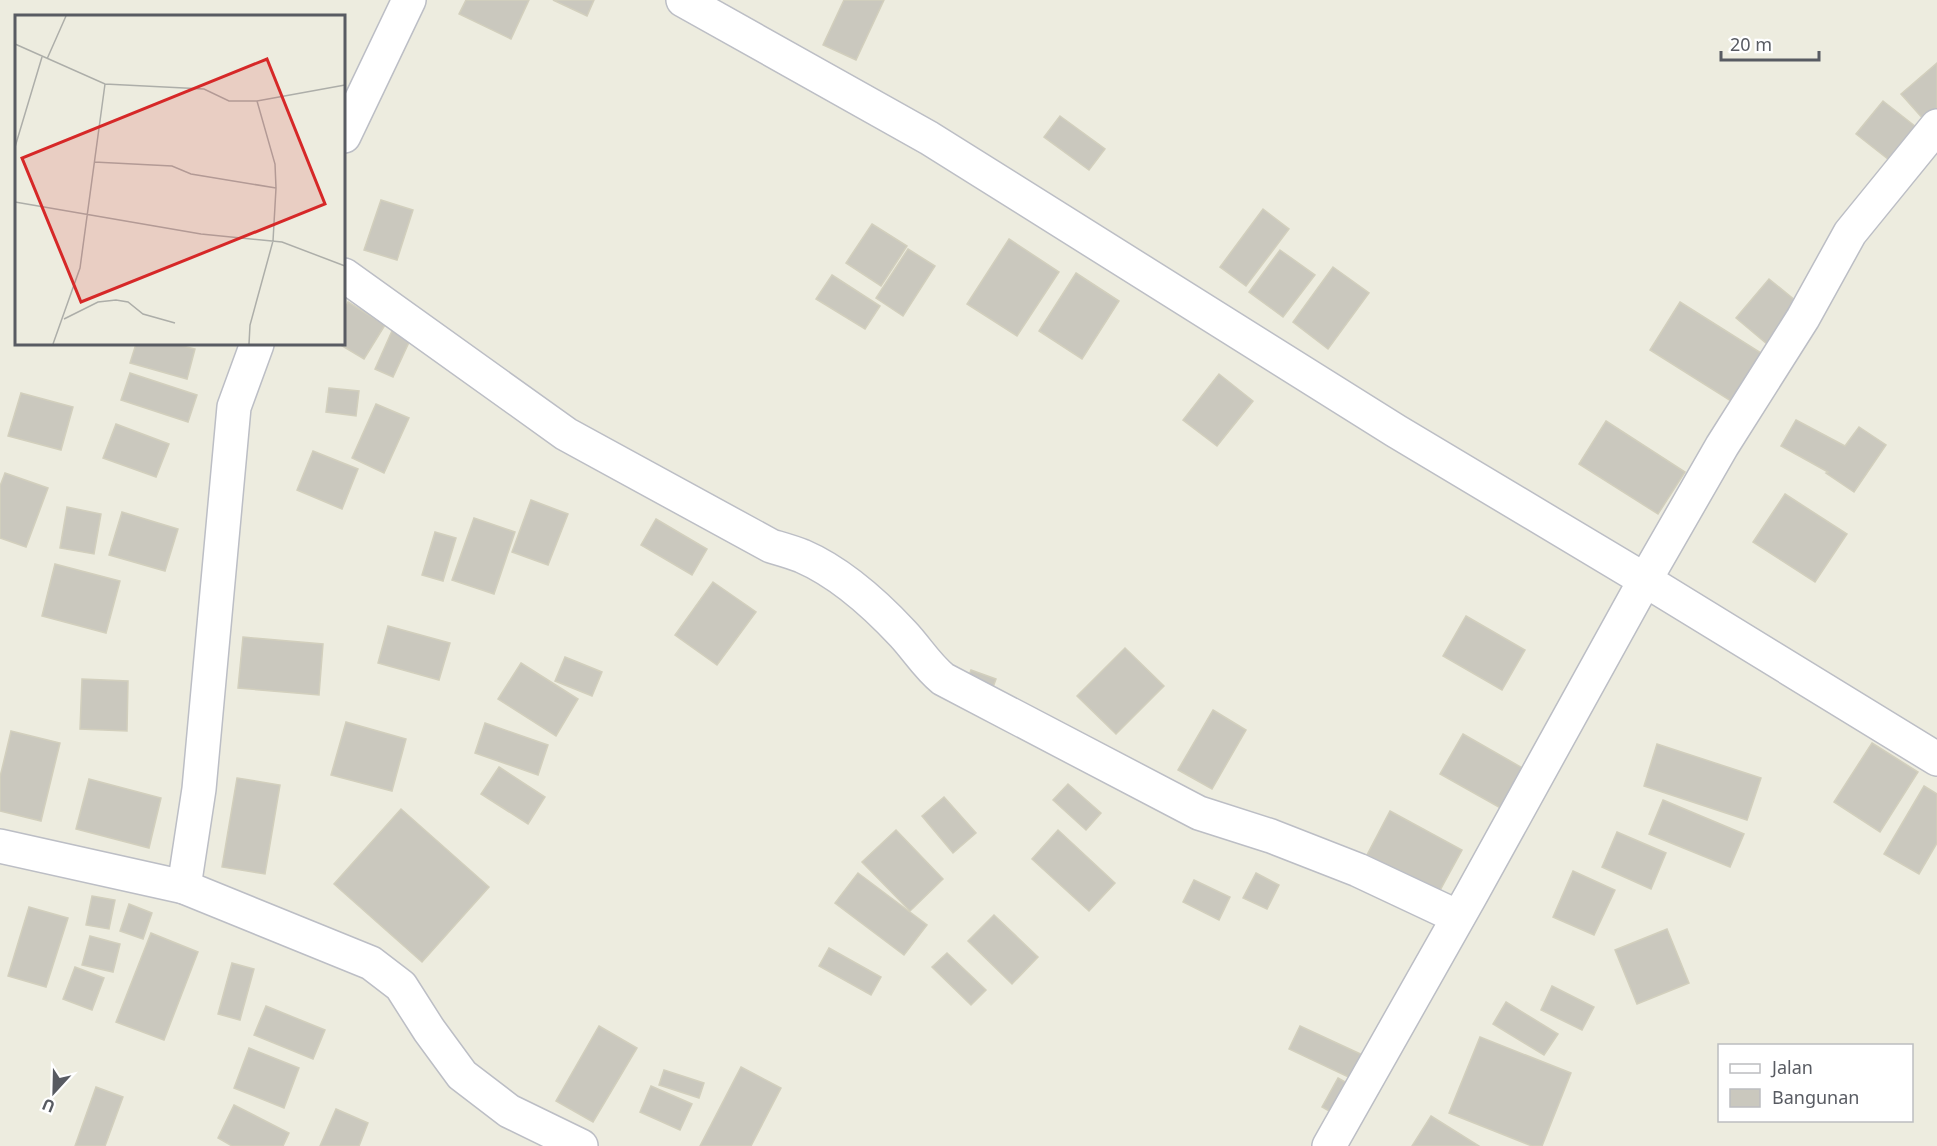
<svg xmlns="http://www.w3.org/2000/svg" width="1937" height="1146" font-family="'Noto Sans',sans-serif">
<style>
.building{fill:#cac8be;stroke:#d2cfbd;stroke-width:1.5}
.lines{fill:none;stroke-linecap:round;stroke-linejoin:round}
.minor-casing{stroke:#bcbec5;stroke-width:36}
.minor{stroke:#fff;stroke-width:33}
.inset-road{fill:none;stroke:#adaea9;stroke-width:1.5}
.view{fill:#d62828;fill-opacity:0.15;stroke:#d62828;stroke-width:3}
.inset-edge{fill:none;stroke:#585b62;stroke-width:3}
</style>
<rect width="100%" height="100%" fill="#edecdf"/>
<g class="building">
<polygon points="466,0 529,0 511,39 459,14"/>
<polygon points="553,0 594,0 587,16"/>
<polygon points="844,0 884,0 856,60 823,45"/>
<polygon points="1937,63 1937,111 1925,121 1901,94"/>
<polygon points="1883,101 1920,130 1893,163 1856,134"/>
<polygon points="1060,116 1105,149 1089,170 1044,137"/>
<polygon points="381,200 413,210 397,260 364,250"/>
<polygon points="1263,209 1289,229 1246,286 1220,267"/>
<polygon points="872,224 907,246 881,286 846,263"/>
<polygon points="1009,239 1059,272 1017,336 967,304"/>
<polygon points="908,249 935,266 903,316 876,298"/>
<polygon points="1280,250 1315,275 1283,317 1249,292"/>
<polygon points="1333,267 1369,293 1328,349 1293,322"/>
<polygon points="1076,273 1119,301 1082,359 1039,331"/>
<polygon points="832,275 880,306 865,329 816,299"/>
<polygon points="1769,279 1801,305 1767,344 1736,318"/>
<polygon points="348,302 385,325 364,359 339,344 344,344 344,310"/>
<polygon points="1680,302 1761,353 1731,401 1650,350"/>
<polygon points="392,331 410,340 393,377 375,369"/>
<polygon points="136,344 175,344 195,349 187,379 130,363"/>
<polygon points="130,373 197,395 188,422 121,400"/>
<polygon points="1219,374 1253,401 1217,446 1183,420"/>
<polygon points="329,388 359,391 356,416 326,412"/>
<polygon points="21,393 73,407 61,450 8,436"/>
<polygon points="376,404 409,418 384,473 352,458"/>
<polygon points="1796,420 1845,446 1859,427 1886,445 1854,492 1826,473 1828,472 1781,446"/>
<polygon points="1606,421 1685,472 1658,514 1579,464"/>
<polygon points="116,424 169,444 156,477 103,458"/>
<polygon points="313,451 358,469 342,509 297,490"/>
<polygon points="5,473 48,488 26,547 0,538 0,486"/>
<polygon points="1785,494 1847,534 1815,582 1753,542"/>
<polygon points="531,500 568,514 548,565 512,552"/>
<polygon points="67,507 101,514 94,554 60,548"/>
<polygon points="122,512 178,529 165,571 109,555"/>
<polygon points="474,518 515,532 494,594 452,580"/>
<polygon points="656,519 707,549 692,575 641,545"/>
<polygon points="435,532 456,538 443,581 422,575"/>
<polygon points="55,564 120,581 106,633 42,616"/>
<polygon points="713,582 756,612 717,665 675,635"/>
<polygon points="1466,616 1525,650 1502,690 1443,656"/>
<polygon points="388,626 450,643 439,680 378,663"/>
<polygon points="243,637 323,644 319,695 238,688"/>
<polygon points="1125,648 1164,686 1116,734 1077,696"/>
<polygon points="565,657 602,672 592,696 555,681"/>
<polygon points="521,663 578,699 556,736 498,699"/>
<polygon points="971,670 996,679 992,690 967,681"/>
<polygon points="82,679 128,681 127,731 80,729"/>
<polygon points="1213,710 1246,730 1212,789 1178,770"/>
<polygon points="346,722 406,739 392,791 331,775"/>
<polygon points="485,723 548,745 538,775 475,753"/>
<polygon points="11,731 60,743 41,821 0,811 0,777"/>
<polygon points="1463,734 1526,770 1504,810 1440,774"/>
<polygon points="1872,743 1918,772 1880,832 1834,802"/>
<polygon points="1657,744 1761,778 1747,820 1644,786"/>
<polygon points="499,767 545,797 528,824 481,794"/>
<polygon points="237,778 280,785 265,874 222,867"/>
<polygon points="89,779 161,798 149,848 76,829"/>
<polygon points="1068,784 1101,813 1086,830 1053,800"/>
<polygon points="1924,786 1937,794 1937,843 1919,874 1884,854"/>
<polygon points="944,797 976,833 953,853 922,816"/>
<polygon points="1663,800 1744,834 1730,867 1649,834"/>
<polygon points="401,809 489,887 422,962 334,884"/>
<polygon points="1390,811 1462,850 1438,894 1367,855"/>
<polygon points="896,830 943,879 910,911 862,862"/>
<polygon points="1058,830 1115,883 1089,911 1032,859"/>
<polygon points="1617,832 1666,853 1651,889 1602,867"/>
<polygon points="1573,871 1615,890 1594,935 1553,917"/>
<polygon points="858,873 927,925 904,955 835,903"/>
<polygon points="1256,873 1279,885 1267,909 1243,898"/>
<polygon points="1194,880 1230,897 1219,920 1183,902"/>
<polygon points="92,896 115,900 109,929 86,925"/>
<polygon points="129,904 152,913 143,939 120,931"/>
<polygon points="29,907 68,918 46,987 8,976"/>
<polygon points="994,915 1038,957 1012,984 968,941"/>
<polygon points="1667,929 1689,983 1637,1004 1615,950"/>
<polygon points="151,933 198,952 164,1040 116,1022"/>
<polygon points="90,936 120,944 113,972 82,965"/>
<polygon points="829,948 881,977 871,995 819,966"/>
<polygon points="947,953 986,990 971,1005 932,967"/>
<polygon points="232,963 254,969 240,1020 218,1014"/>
<polygon points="75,967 104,978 92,1010 63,999"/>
<polygon points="1552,986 1594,1007 1582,1030 1541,1010"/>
<polygon points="1506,1002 1558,1034 1544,1055 1493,1024"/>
<polygon points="266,1006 325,1030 313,1059 254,1035"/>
<polygon points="599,1026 637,1048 593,1122 556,1101"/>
<polygon points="1300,1026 1369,1058 1359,1082 1289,1049"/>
<polygon points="1480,1037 1571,1073 1542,1146 1532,1146 1449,1113"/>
<polygon points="249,1048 299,1068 284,1108 234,1088"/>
<polygon points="741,1067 781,1088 751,1146 700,1146"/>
<polygon points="664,1070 704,1083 699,1098 659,1085"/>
<polygon points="1338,1078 1354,1087 1338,1116 1322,1107"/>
<polygon points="651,1086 692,1104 680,1130 640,1112"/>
<polygon points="96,1087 123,1097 105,1146 75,1146"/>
<polygon points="234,1105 289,1133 283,1146 232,1146 218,1138"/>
<polygon points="336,1109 368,1123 359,1146 320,1146"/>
<polygon points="1431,1116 1479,1146 1412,1146"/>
</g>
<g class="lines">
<defs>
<g id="minor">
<polyline points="683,0 929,138 1396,431 1645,580 1937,759"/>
<polyline points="344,136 409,0"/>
<path d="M344,275L566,434L771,546C781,549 792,552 802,556C839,572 876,605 903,634C917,649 927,666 943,679L1199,813L1271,836L1358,870L1458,917"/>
<polyline points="0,846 184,887 371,963 401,986 429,1030 462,1075 509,1111 581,1146"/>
<polyline points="184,887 199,789 234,407 257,344"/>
<polyline points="1329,1146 1471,895 1645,580 1722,446 1803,318 1850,233 1937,126"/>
</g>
</defs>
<use href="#minor" class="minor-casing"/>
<use href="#minor" class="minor"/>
</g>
<g transform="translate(15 15)">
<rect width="330" height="330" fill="#edecdf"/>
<path class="inset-road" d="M0,29L90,69L189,74L214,86H242L330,70M32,44L51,1M0,132L27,42M79,147L157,151L176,159L261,173M0,187L186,219L267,227L330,251M49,304L83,287L101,285L113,287L128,299L160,308M38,329L65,253L90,69M234,329L235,310L258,226L261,173L260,149L242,86"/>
<path class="view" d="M252,44L310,189L66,287L7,143Z"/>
<rect width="330" height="330" class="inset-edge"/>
</g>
<rect x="1718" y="1044" width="195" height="78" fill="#ffffff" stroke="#bcbdc0" stroke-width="1.5"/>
<rect x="1730" y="1064" width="30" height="9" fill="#ffffff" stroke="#bcbdc0" stroke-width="1.5"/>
<text x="1772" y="1074" font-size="18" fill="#585b62">Jalan</text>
<rect x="1730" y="1089" width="30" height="18" fill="#cac8be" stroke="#bcbdc0" stroke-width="1.5"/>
<text x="1772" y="1104" font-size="18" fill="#585b62">Bangunan</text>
<g transform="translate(54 1092) rotate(202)" stroke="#ffffff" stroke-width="4.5" paint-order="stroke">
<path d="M0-4.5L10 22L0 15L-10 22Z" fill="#585b62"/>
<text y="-9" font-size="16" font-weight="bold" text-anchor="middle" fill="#585b62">U</text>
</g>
<path d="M1721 51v9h98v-9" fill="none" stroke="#585b62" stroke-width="3"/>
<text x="1730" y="51" font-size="18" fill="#585b62" stroke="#ffffff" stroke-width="4.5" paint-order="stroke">20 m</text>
</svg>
